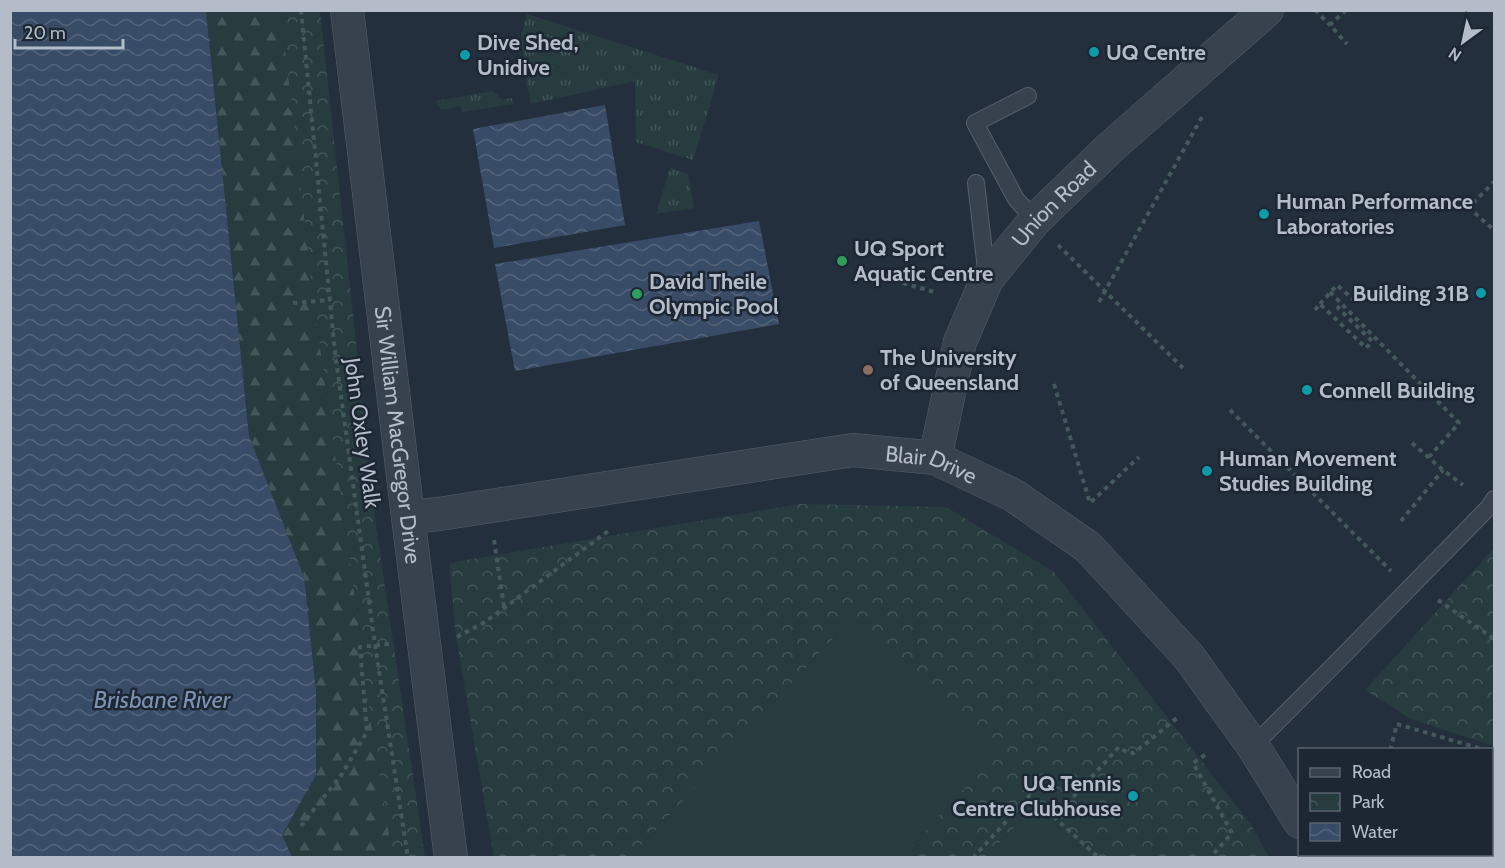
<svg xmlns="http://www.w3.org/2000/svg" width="1505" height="868" font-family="Cabin,sans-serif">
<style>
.grass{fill:url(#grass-tufts)}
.forest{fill:url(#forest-firs)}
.park{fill:url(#park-crowns)}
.pitch{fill:#263c3f}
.water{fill:url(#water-waves)}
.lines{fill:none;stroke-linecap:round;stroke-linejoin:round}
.lane-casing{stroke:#565f6c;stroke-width:18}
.street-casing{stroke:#565f6c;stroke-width:34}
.path{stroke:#44595c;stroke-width:4;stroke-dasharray:4.5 4.5;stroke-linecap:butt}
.lane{stroke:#38414e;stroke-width:16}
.street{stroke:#38414e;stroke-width:33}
.culture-dot{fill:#0f9aa8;stroke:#1d2633;stroke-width:2}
.leisure-dot{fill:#2e9e5b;stroke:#1d2633;stroke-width:2}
.education-dot{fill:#8d6e63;stroke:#1d2633;stroke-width:2}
.labels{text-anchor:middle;stroke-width:5;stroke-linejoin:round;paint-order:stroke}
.poi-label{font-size:22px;font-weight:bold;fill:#b4bcc9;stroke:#1d2633;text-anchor:start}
.street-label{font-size:22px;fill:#b4bcc9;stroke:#1d2633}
.water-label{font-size:24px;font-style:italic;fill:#7c92b1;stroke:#1d2633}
</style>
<defs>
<pattern id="grass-tufts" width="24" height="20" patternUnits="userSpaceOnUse" patternTransform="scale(1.5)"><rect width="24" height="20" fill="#263c3f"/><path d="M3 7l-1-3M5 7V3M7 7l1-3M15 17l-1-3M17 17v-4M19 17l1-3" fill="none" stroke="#435659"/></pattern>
<pattern id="forest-firs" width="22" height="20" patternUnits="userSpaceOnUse" patternTransform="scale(1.5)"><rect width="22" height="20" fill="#263c3f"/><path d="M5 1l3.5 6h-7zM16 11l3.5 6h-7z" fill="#435659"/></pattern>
<pattern id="park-crowns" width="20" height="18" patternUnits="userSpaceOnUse" patternTransform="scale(1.5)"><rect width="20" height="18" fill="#263c3f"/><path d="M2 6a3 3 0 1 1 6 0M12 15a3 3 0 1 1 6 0" fill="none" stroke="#435659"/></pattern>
<pattern id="water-waves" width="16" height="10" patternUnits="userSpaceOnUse" patternTransform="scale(1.5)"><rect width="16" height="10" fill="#394c67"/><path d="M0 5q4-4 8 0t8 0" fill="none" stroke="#53647b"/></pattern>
</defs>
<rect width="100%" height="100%" fill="#242f3e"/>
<g class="grass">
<polygon points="527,14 719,75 693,160 636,142 635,81 531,104 527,86 521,36"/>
<polygon points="493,91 503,100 512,98 514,104 462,112 461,106 441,110 440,107 437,107 436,101"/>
<polygon points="670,168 688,174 694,208 656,214"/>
</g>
<polygon class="forest" points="206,11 281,11 314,304 350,560 370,717 393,857 292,857 282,835 316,775 304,577 249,436"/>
<g class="park">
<polygon points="281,11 320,11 376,526 425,857 393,857 370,717 350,560 314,304"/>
<polygon points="799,504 946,507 1054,572 1252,826 1269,857 494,857 456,637 449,563"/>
<polygon points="1494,548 1494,746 1411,719 1365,690"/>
</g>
<g class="pitch">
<polygon points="848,622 995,756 901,857 631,857"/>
<polygon points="1034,806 1090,857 987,857"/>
</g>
<g class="water">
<polygon points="10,11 206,11 249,436 304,577 316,692 316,775 282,835 292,857 11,857"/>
<polygon points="605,105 625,225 494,248 473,129"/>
<polygon points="759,221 779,324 515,371 495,264"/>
</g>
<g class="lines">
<defs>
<g id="lane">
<polyline points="1028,96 975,123 1016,199 1035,220"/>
<polyline points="976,183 987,278"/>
<polyline points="1253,746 1331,668 1489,507 1494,499"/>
</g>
<g id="street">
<path id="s1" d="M347,10L408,517L451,858"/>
<path id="s2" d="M935,458L960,342L987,279L1035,220L1112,146L1267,10"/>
<path id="s3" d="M408,517L439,514L853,450L935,458L1013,495L1088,547L1189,657L1253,746L1300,822"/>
<polyline points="1320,854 1322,858"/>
</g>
</defs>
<use href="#lane" class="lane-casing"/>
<use href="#street" class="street-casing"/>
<g class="path">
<polyline points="301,10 335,352 375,645 408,858"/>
<polyline points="1315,10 1330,25"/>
<polyline points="1346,10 1330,25 1347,44"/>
<polyline points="1473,203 1494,182"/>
<polyline points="1468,207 1494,230"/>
<polyline points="1058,245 1183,368"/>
<polyline points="903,283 934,292"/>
<polyline points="1330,292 1459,423 1429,457"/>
<polyline points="1099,302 1203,115"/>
<polyline points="293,303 330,300"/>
<polyline points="1320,304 1337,285 1354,300"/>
<polyline points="1315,310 1320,304 1366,348 1372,341 1338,308 1342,304"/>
<polyline points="1054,384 1090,503 1139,457"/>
<polyline points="1230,410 1391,571"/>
<polyline points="1412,443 1443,470 1463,485"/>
<polyline points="1401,521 1443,470"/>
<polyline points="494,540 504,607"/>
<polyline points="1438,600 1494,639"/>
<polyline points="457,637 485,622 611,529"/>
<polyline points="1390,750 1397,724 1485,750"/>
<polyline points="1492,752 1494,752"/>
<polyline points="1205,755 1193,763 1232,833 1210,858"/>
<polyline points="1055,817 1119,747 1128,753 1134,753 1177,718"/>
<polyline points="301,826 342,774 367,732 360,647 390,644"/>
<polyline points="1446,854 1456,858"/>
<polyline points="973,858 1030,795 1099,858"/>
</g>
<use href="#lane" class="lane"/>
<use href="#street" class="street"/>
</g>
<g class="culture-dot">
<circle cx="1094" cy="52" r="6"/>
<circle cx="465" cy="55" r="6"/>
<circle cx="1264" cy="214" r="6"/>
<circle cx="1481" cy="293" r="6"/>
<circle cx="1307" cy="390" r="6"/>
<circle cx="1207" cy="471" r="6"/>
<circle cx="1133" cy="796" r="6"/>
</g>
<g class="leisure-dot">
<circle cx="842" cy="261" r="6"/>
<circle cx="637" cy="294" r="6"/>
</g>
<circle class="education-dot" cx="868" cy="370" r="6"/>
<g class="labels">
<g class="poi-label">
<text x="477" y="50">Dive Shed,<tspan x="477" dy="25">Unidive</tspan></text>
<text x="1106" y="60">UQ Centre</text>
<text x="1276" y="209">Human Performance<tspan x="1276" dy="25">Laboratories</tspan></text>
<text x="854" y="256">UQ Sport<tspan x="854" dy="25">Aquatic Centre</tspan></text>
<text x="649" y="289">David Theile<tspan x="649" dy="25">Olympic Pool</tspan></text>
<text x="1469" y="301" text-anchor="end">Building 31B</text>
<text x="880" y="365">The University<tspan x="880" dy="25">of Queensland</tspan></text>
<text x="1319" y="398">Connell Building</text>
<text x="1219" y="466">Human Movement<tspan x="1219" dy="25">Studies Building</tspan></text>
<text x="1121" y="791" text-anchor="end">UQ Tennis<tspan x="1121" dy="25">Centre Clubhouse</tspan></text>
</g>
<g class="street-label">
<text dy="8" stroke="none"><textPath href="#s2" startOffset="288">Union Road</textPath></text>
<text transform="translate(363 433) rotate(82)" y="8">John Oxley Walk</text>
<text dy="8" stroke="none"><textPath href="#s1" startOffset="428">Sir William MacGregor Drive</textPath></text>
<text dy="8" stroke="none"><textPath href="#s3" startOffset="530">Blair Drive</textPath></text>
</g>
<g class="water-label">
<text x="162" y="708">Brisbane River</text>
</g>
</g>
<rect width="1505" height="868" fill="none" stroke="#b4bcc9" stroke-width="24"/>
<rect x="1298" y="748" width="195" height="108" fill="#1d2633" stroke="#59626f" stroke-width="1.5"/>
<rect x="1310" y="768" width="30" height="9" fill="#38414e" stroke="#59626f" stroke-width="1.5"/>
<text x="1352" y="778" font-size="18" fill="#b4bcc9">Road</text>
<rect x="1310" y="793" width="30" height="18" fill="url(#park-crowns)" stroke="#59626f" stroke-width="1.5"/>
<text x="1352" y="808" font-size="18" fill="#b4bcc9">Park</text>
<rect x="1310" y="823" width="30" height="18" fill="url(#water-waves)" stroke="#59626f" stroke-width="1.5"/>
<text x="1352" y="838" font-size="18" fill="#b4bcc9">Water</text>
<g transform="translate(1463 42) rotate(213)" stroke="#1d2633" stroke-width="4.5" paint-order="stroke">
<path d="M0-4.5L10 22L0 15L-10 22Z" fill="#b4bcc9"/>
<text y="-9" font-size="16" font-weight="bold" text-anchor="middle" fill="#b4bcc9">N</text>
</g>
<path d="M15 39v9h108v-9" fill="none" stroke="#b4bcc9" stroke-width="3"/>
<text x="24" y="39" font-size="18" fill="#b4bcc9" stroke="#1d2633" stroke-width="4.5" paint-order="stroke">20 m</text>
</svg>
